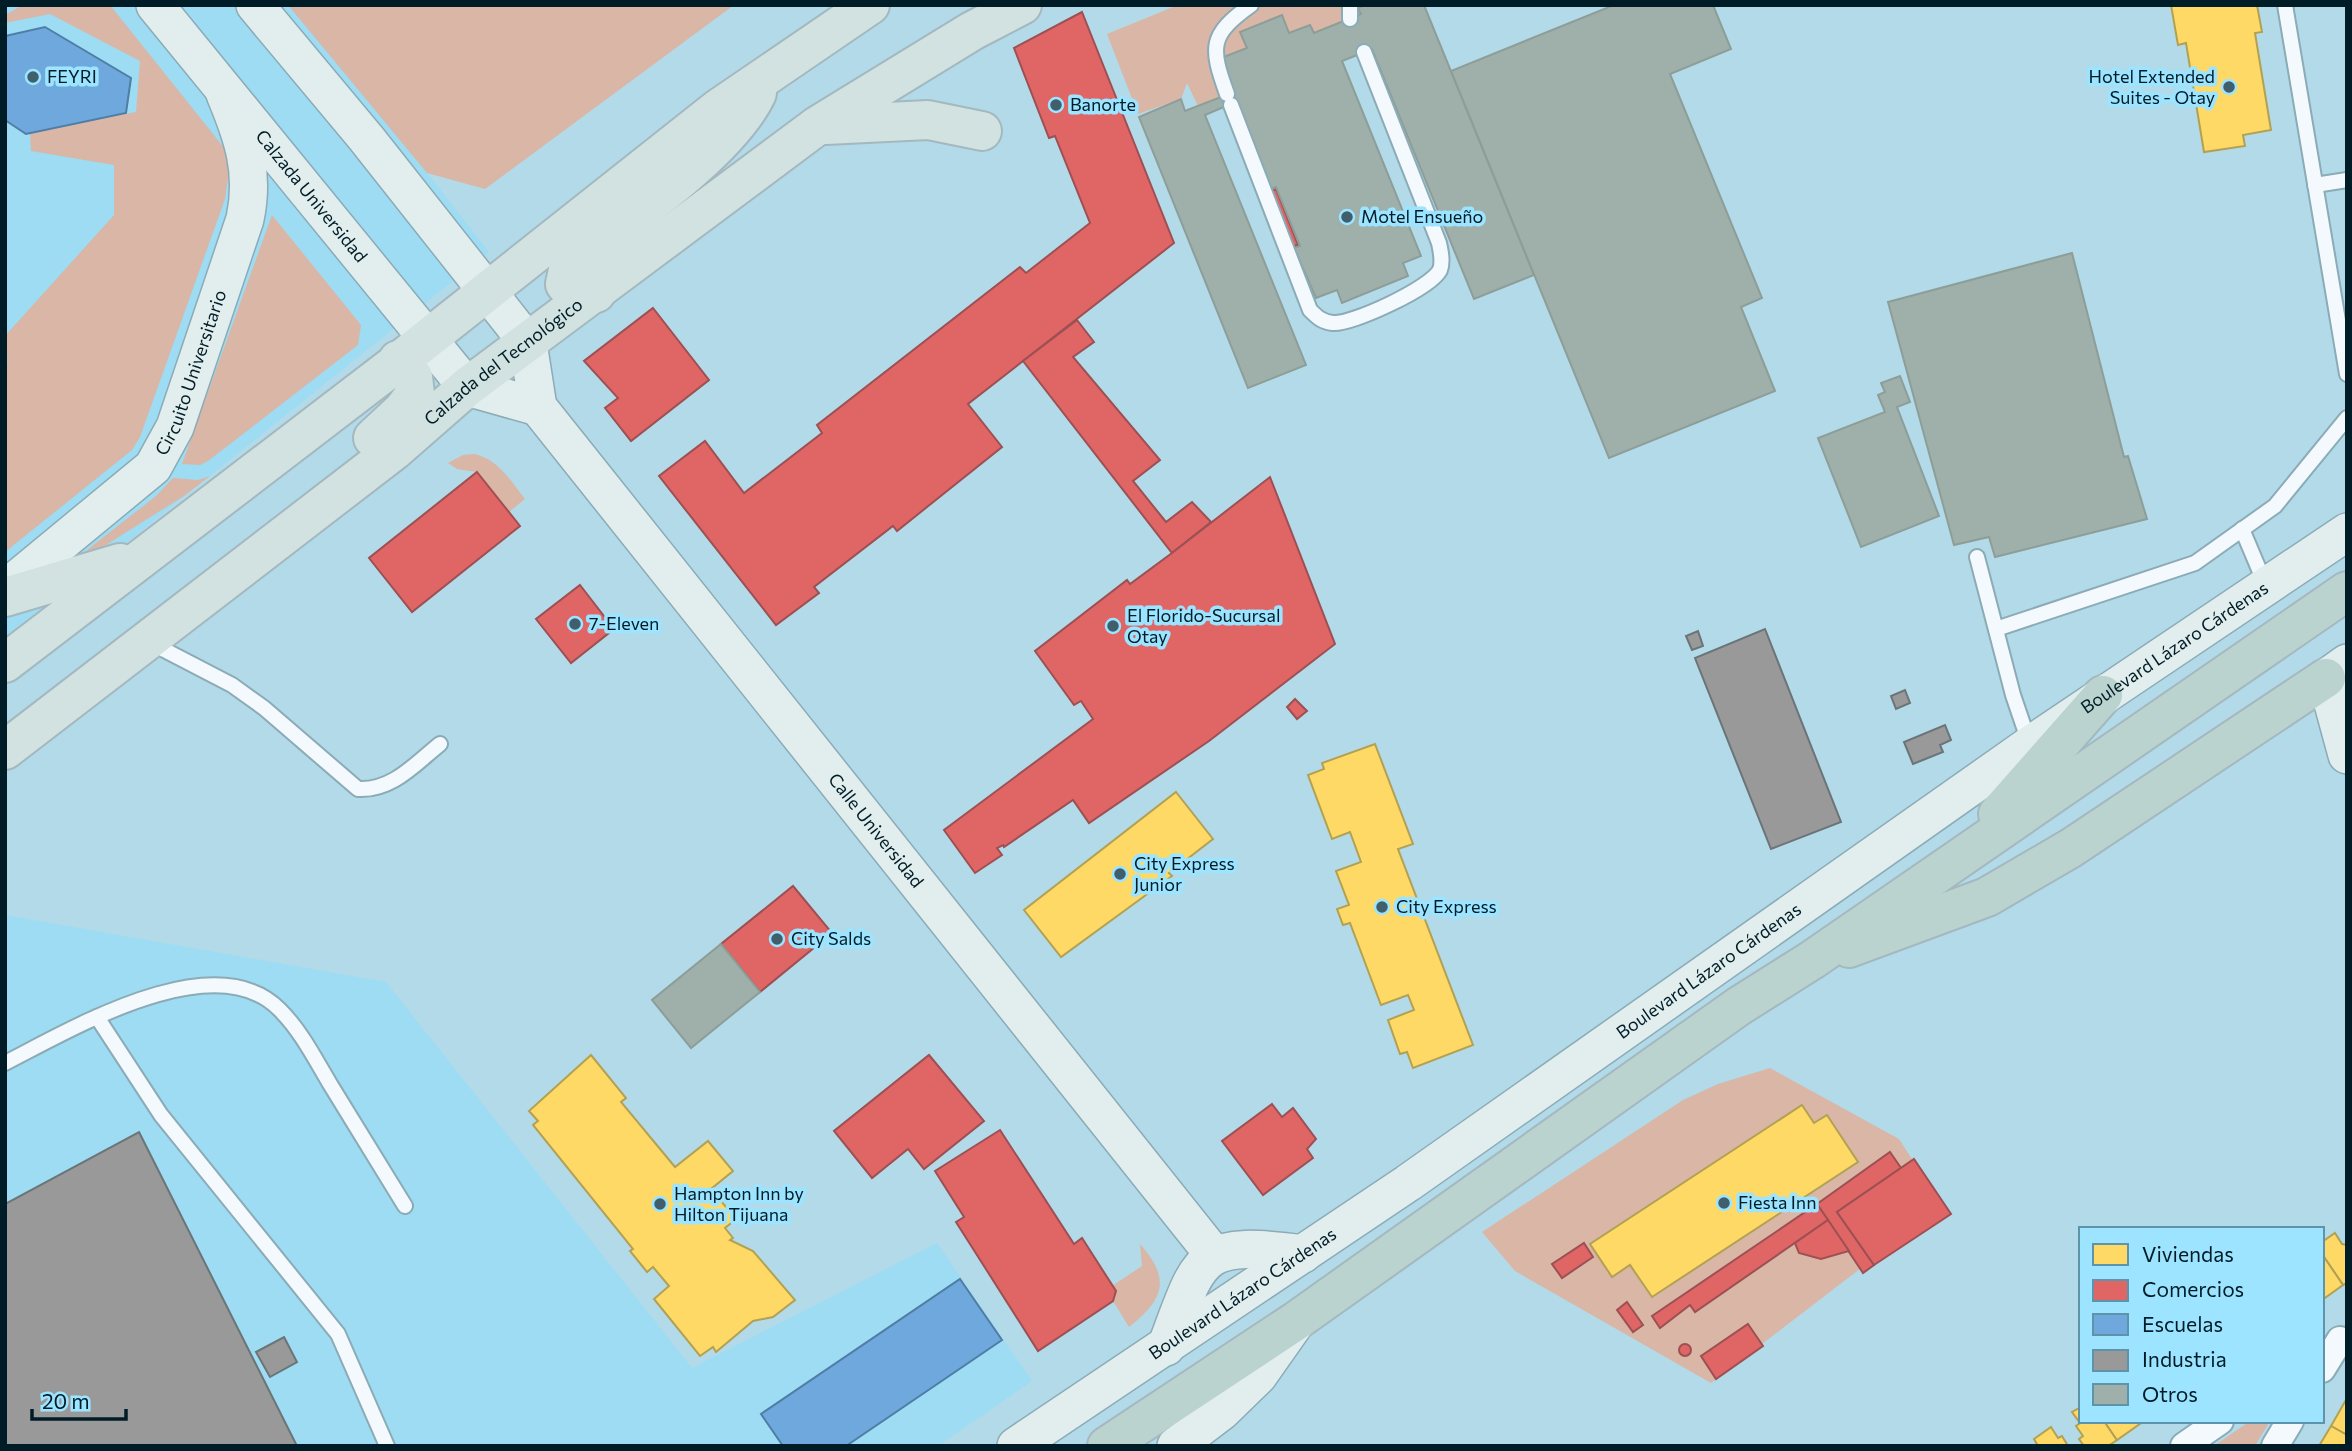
<svg xmlns="http://www.w3.org/2000/svg" width="2352" height="1451" font-family="Commissioner,sans-serif">
<style>
.built{fill:#9ddcf3}
.green{fill:#d9b6a6}
.homes{fill:#ffd966;stroke:#b2a153;stroke-width:2}
.shops{fill:#e06666;stroke:#9d5053;stroke-width:2}
.schools{fill:#6fa8dc;stroke:#4e7ea6;stroke-width:2}
.industry{fill:#999;stroke:#6b7477;stroke-width:2}
.building{fill:#9fafaa;stroke:#8d9e99;stroke-width:2}
.lines{fill:none;stroke-linecap:round;stroke-linejoin:round}
.lane-casing{stroke:#8babb6;stroke-width:18}
.street-casing{stroke:#8babb6;stroke-width:30}
.secondary-casing{stroke:#8babb6;stroke-width:40}
.primary-casing{stroke:#a3b8bf;stroke-width:42}
.highway-casing{stroke:#a3b8bf;stroke-width:42}
.lane{stroke:#f3f9fc;stroke-width:14}
.street{stroke:#f3f9fc;stroke-width:26}
.secondary{stroke:#e2eeee;stroke-width:37}
.primary{stroke:#d1e2e0;stroke-width:38}
.highway{stroke:#bbd3cf;stroke-width:38}
.poi-dot{fill:#3e5f6b;stroke:#9ce4ff;stroke-width:2.5}
.labels{text-anchor:middle;stroke-width:7;stroke-linejoin:round;paint-order:stroke}
.poi-label{font-size:18px;fill:#001d27;stroke:#9ce4ff;text-anchor:start}
.street-label{font-size:18px;fill:#001d27;stroke:#9ce4ff}
</style>
<rect width="100%" height="100%" fill="#b2dae9"/>
<g class="built">
<polygon points="5,5 319,5 427,173 489,252 5,640"/>
<polygon points="5,915 386,982 692,1368 937,1243 1032,1381 938,1446 5,1446"/>
</g>
<g class="green">
<polygon points="23,5 110,5 225,149 229,172 225,199 140,437 132,450 5,552 5,366 8,362 5,359 5,336 114,215 114,165 31,151 30,132 136,112 140,61 50,14 5,23 5,15"/>
<polygon points="288,5 734,5 485,189 427,173"/>
<polygon points="1178,5 1364,5 1359,8 1361,14 1314,33 1310,25 1289,33 1282,16 1240,33 1247,48 1221,58 1234,92 1198,106 1187,83 1181,99 1138,114 1107,34"/>
<polygon points="272,215 361,325 358,345 208,461 200,465 182,464"/>
<path d="M474,454C498,459 510,480 525,499L509,512L477,472L457,469L448,463L463,455Z"/>
<polygon points="210,476 184,496 74,565 73,561 156,496 173,478 198,480"/>
<polygon points="1770,1068 1899,1139 1942,1206 1711,1383 1515,1271 1482,1232 1683,1100 1718,1084"/>
<path d="M1140,1244C1172,1280 1163,1300 1129,1327L1113,1301L1116,1291L1112,1286L1142,1266Z"/>
<polygon points="2250,1421 2270,1421 2255,1446 2214,1446"/>
</g>
<g class="homes">
<polygon points="2171,5 2257,5 2262,32 2255,33 2271,130 2243,135 2245,146 2204,152 2186,43 2178,45"/>
<polygon points="1375,744 1413,844 1398,849 1473,1045 1413,1068 1407,1052 1400,1054 1388,1020 1414,1010 1408,995 1381,1005 1350,923 1343,925 1337,909 1349,905 1336,871 1361,862 1350,832 1332,839 1308,775 1324,769 1322,763"/>
<polygon points="1176,792 1213,839 1169,873 1172,876 1061,957 1024,910"/>
<polygon points="591,1055 626,1098 621,1102 675,1167 708,1141 733,1171 711,1189 736,1219 725,1228 733,1238 730,1240 753,1251 795,1300 773,1317 753,1321 716,1352 713,1347 700,1356 654,1299 669,1286 653,1267 647,1272 630,1251 633,1249 533,1125 538,1121 529,1111"/>
<polygon points="1802,1105 1814,1123 1827,1115 1858,1162 1652,1297 1630,1265 1612,1277 1590,1244"/>
<polygon points="2335,1233 2342,1244 2347,1245 2347,1283 2343,1285 2322,1254 2322,1242"/>
<polygon points="2322,1254 2343,1285 2322,1300"/>
<polygon points="2347,1398 2347,1435 2331,1426"/>
<polygon points="2081,1407 2081,1421 2104,1421 2117,1440 2108,1446 2084,1446 2079,1439 2083,1436 2076,1426 2080,1423 2072,1412"/>
<polygon points="2104,1421 2144,1421 2117,1440"/>
<polygon points="2331,1426 2347,1435 2347,1446 2319,1446"/>
<polygon points="2051,1427 2058,1438 2062,1436 2068,1446 2038,1446 2034,1439"/>
</g>
<g class="shops">
<polygon points="1082,12 1174,243 968,404 1002,447 897,531 893,526 814,587 819,593 776,625 659,476 705,441 744,493 822,433 817,425 1020,267 1026,273 1090,223 1055,136 1049,138 1014,48"/>
<polygon points="1276,189 1298,245 1291,247 1269,193"/>
<polygon points="653,308 709,380 631,441 605,408 618,398 584,361"/>
<polygon points="1077,320 1094,342 1073,357 1160,460 1133,481 1166,522 1192,502 1211,522 1172,553 1023,361"/>
<polygon points="477,472 520,526 412,612 369,558"/>
<polygon points="1270,477 1335,644 1209,741 1089,823 1073,800 1004,847 1003,845 997,848 1002,855 975,873 944,830 1093,719 1081,701 1074,705 1035,651 1127,580 1130,584 1172,553"/>
<polygon points="580,585 614,629 571,663 536,619"/>
<polygon points="1295,699 1307,711 1297,719 1287,707"/>
<polygon points="793,886 832,933 760,992 721,944"/>
<polygon points="929,1055 984,1121 924,1169 908,1149 872,1178 834,1131"/>
<polygon points="1272,1104 1282,1117 1293,1108 1316,1139 1307,1149 1313,1158 1263,1195 1222,1141"/>
<polygon points="1000,1130 1074,1244 1082,1238 1116,1291 1113,1301 1038,1351 956,1222 964,1217 935,1171"/>
<polygon points="1890,1152 1901,1168 1837,1212 1874,1265 1863,1273 1817,1204"/>
<polygon points="1914,1159 1951,1214 1874,1265 1837,1212"/>
<polygon points="1817,1204 1828,1220 1695,1312 1690,1305 1660,1328 1652,1316"/>
<polygon points="1828,1220 1849,1251 1821,1259 1799,1253 1795,1243"/>
<polygon points="1584,1243 1593,1257 1562,1278 1552,1264"/>
<polygon points="1627,1302 1643,1325 1633,1332 1617,1310"/>
<polygon points="1748,1324 1763,1346 1716,1379 1701,1356"/>
<circle cx="1685" cy="1350" r="6"/>
</g>
<g class="schools">
<polygon points="45,27 131,78 126,113 26,134 5,120 5,36"/>
<polygon points="960,1279 1002,1340 846,1446 783,1446 761,1414"/>
</g>
<g class="industry">
<polygon points="1765,629 1841,822 1771,849 1695,658"/>
<polygon points="1698,631 1703,646 1692,650 1686,636"/>
<polygon points="1905,690 1910,703 1896,709 1891,696"/>
<polygon points="1945,725 1951,740 1940,745 1943,752 1913,764 1904,742"/>
<polygon points="139,1132 297,1446 5,1446 5,1204"/>
<polygon points="284,1337 297,1362 270,1377 256,1352"/>
</g>
<g class="building">
<polygon points="1364,5 1424,5 1534,275 1474,299 1372,49 1342,61 1421,256 1403,263 1408,276 1342,303 1337,290 1316,298 1294,248 1300,246 1276,187 1271,189 1235,102 1205,115 1306,365 1248,388 1139,117 1181,99 1185,111 1234,92 1221,58 1247,48 1240,32 1282,15 1289,33 1310,25 1314,33 1361,14 1358,8"/>
<polygon points="1614,5 1713,5 1731,49 1670,74 1762,298 1741,307 1775,391 1609,458 1451,71"/>
<polygon points="2072,253 2124,457 2128,456 2147,519 1995,557 1989,537 1954,545 1888,302"/>
<polygon points="1900,376 1910,402 1897,407 1939,516 1861,547 1818,438 1885,412 1878,395 1885,392 1881,383"/>
<polygon points="721,944 760,992 691,1048 652,1000"/>
</g>
<g class="lines">
<defs>
<g id="lane">
<polyline points="2285,5 2347,374"/>
<polyline points="1350,19 1350,5"/>
<path d="M1227,94C1210,47 1209,35 1251,5"/>
<path d="M1231,105L1310,310C1317,317 1322,322 1333,323C1351,325 1431,288 1440,270C1443,262 1441,252 1439,243L1364,52"/>
<polyline points="2315,185 2347,180"/>
<polyline points="2242,529 2266,586"/>
<polyline points="1977,557 2013,695 2030,745"/>
<polyline points="1996,629 2195,563 2275,506 2347,418"/>
<path d="M151,643L232,685L264,708L358,789C392,791 415,764 440,744"/>
<polyline points="97,1017 161,1115 338,1334 387,1446"/>
<path d="M5,1063C70,1030 215,943 280,1010C301,1031 315,1059 330,1084C355,1125 380,1166 405,1206"/>
</g>
<g id="street">
<polyline points="2322,1369 2340,1340"/>
<polyline points="2184,1446 2220,1421"/>
<polyline points="2275,1446 2290,1421"/>
</g>
<g id="secondary">
<path id="s1" d="M155,5L467,387L538,407"/>
<path id="s2" d="M255,5L366,138L528,343L538,407L1214,1255"/>
<path id="s3" d="M5,589L153,467L175,427L245,219C255,172 243,137 225,94"/>
<polyline points="2347,663 2326,678 2347,755"/>
<path d="M1166,1347C1201,1254 1198,1240 1303,1254"/>
<path id="s4" d="M1016,1446L1408,1183L2030,745L2347,532"/>
<polyline points="1176,1446 1222,1411 1258,1376 1296,1322"/>
</g>
<g id="primary">
<polyline points="826,125 928,120 982,131"/>
<path d="M596,293L570,290L565,284L569,265C623,223 729,153 757,93"/>
<polyline points="373,438 403,410 415,394 413,377 398,360"/>
<polyline points="5,597 120,563"/>
<polyline points="5,663 402,359 719,108 870,5"/>
<path id="s5" d="M5,750L395,450L467,387L817,126L972,31L1022,5"/>
</g>
<g id="highway">
<polyline points="1998,814 2103,695"/>
<polyline points="1849,948 1987,897 2071,848 2326,678"/>
<polyline points="1107,1446 1296,1321 1739,1006 1812,960 2347,591"/>
</g>
</defs>
<use href="#lane" class="lane-casing"/>
<use href="#street" class="street-casing"/>
<use href="#secondary" class="secondary-casing"/>
<use href="#primary" class="primary-casing"/>
<use href="#highway" class="highway-casing"/>
<use href="#lane" class="lane"/>
<use href="#street" class="street"/>
<use href="#secondary" class="secondary"/>
<use href="#primary" class="primary"/>
<use href="#highway" class="highway"/>
</g>
<g class="poi-dot">
<circle cx="33" cy="77" r="7"/>
<circle cx="2229" cy="87" r="7"/>
<circle cx="1056" cy="105" r="7"/>
<circle cx="1347" cy="217" r="7"/>
<circle cx="575" cy="624" r="7"/>
<circle cx="1113" cy="626" r="7"/>
<circle cx="1120" cy="874" r="7"/>
<circle cx="1382" cy="907" r="7"/>
<circle cx="777" cy="939" r="7"/>
<circle cx="1724" cy="1203" r="7"/>
<circle cx="660" cy="1204" r="7"/>
</g>
<g class="labels">
<g class="poi-label">
<text x="47" y="83">FEYRI</text>
<text x="2215" y="83" text-anchor="end">Hotel Extended<tspan x="2215" dy="21">Suites - Otay</tspan></text>
<text x="1070" y="111">Banorte</text>
<text x="1361" y="223">Motel Ensueño</text>
<text x="1127" y="622">El Florido-Sucursal<tspan x="1127" dy="21">Otay</tspan></text>
<text x="589" y="630">7-Eleven</text>
<text x="1134" y="870">City Express<tspan x="1134" dy="21">Junior</tspan></text>
<text x="1396" y="913">City Express</text>
<text x="791" y="945">City Salds</text>
<text x="674" y="1200">Hampton Inn by<tspan x="674" dy="21">Hilton Tijuana</tspan></text>
<text x="1738" y="1209">Fiesta Inn</text>
</g>
<g class="street-label">
<text dy="6" stroke="none"><textPath href="#s1" startOffset="247">Calzada Universidad</textPath></text>
<text dy="6" stroke="none"><textPath href="#s5" startOffset="632">Calzada del Tecnológico</textPath></text>
<text dy="6" stroke="none"><textPath href="#s3" startOffset="294">Circuito Universitario</textPath></text>
<text dy="6" stroke="none"><textPath href="#s4" startOffset="1407">Boulevard Lázaro Cárdenas</textPath></text>
<text dy="6" stroke="none"><textPath href="#s2" startOffset="1041">Calle Universidad</textPath></text>
<text dy="6" stroke="none"><textPath href="#s4" startOffset="840">Boulevard Lázaro Cárdenas</textPath></text>
<text dy="6" stroke="none"><textPath href="#s4" startOffset="273">Boulevard Lázaro Cárdenas</textPath></text>
</g>
</g>
<rect width="2352" height="1451" fill="none" stroke="#001d27" stroke-width="14"/>
<rect x="2079" y="1227" width="245" height="196" fill="#9ce4ff" stroke="#5e94a9" stroke-width="2"/>
<rect x="2093" y="1244" width="35" height="21" fill="#ffd966" stroke="#5e94a9" stroke-width="2"/>
<text x="2142" y="1262" font-size="21" fill="#001d27">Viviendas</text>
<rect x="2093" y="1280" width="35" height="21" fill="#e06666" stroke="#5e94a9" stroke-width="2"/>
<text x="2142" y="1297" font-size="21" fill="#001d27">Comercios</text>
<rect x="2093" y="1314" width="35" height="21" fill="#6fa8dc" stroke="#5e94a9" stroke-width="2"/>
<text x="2142" y="1332" font-size="21" fill="#001d27">Escuelas</text>
<rect x="2093" y="1350" width="35" height="21" fill="#999999" stroke="#5e94a9" stroke-width="2"/>
<text x="2142" y="1367" font-size="21" fill="#001d27">Industria</text>
<rect x="2093" y="1384" width="35" height="21" fill="#9fafaa" stroke="#5e94a9" stroke-width="2"/>
<text x="2142" y="1402" font-size="21" fill="#001d27">Otros</text>
<path d="M32 1409v10h94v-10" fill="none" stroke="#001d27" stroke-width="3.5"/>
<text x="42" y="1409" font-size="21" fill="#001d27" stroke="#9ce4ff" stroke-width="5" paint-order="stroke">20 m</text>
</svg>
